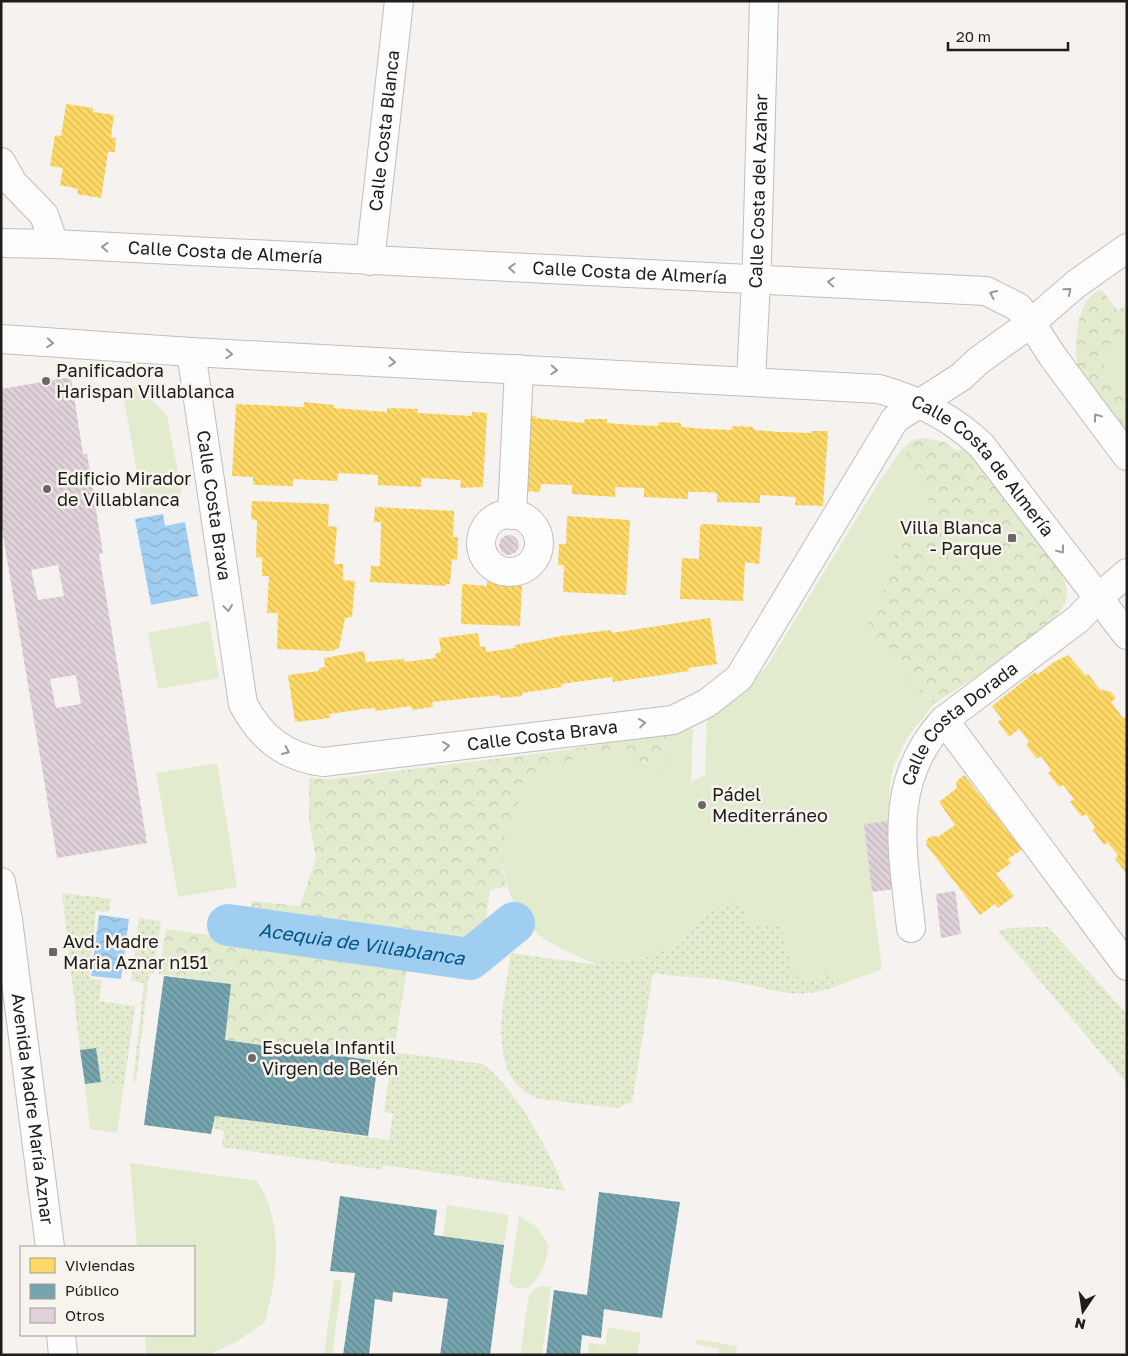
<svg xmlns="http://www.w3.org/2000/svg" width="1128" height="1356" font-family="'Golos Text',sans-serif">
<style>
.grass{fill:url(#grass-dots)}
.park{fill:url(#park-crowns)}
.garden{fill:#e3ebcf}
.water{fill:url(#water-waves)}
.homes{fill:url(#homes-back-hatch)}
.public{fill:url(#public-back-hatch)}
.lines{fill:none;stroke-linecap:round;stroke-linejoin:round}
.canal{stroke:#a0cef0;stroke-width:42}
.building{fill:url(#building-back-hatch);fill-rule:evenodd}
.street-casing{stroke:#c0bebc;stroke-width:30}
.secondary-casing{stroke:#c0bebc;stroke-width:30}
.street{stroke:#fefdfd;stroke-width:28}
.secondary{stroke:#fefdfd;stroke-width:28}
.oneway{stroke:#9a9897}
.poi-dot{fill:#6a6865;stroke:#f7f3ed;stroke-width:2}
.labels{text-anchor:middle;stroke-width:5;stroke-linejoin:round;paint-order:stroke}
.street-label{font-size:18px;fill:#1f1d1b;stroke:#f7f3ed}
.poi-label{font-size:18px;fill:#1f1d1b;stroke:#f7f3ed;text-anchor:start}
.water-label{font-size:19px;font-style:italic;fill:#025584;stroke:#f7f3ed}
</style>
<defs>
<pattern id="grass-dots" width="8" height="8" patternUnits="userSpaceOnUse" patternTransform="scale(1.25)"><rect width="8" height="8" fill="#e3ebcf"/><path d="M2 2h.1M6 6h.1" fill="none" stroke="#c2c9b1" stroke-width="1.8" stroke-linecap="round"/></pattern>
<pattern id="park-crowns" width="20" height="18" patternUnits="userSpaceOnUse" patternTransform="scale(1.25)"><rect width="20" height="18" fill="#e3ebcf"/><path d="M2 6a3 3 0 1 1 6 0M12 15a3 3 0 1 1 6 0" fill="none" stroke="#c2c9b1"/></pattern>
<pattern id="water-waves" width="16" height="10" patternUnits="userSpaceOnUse" patternTransform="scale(1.25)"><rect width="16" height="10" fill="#a0cef0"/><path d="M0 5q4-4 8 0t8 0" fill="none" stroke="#89b0cd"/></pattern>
<pattern id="homes-back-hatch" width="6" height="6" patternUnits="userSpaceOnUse" patternTransform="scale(1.25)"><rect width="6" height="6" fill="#ffd966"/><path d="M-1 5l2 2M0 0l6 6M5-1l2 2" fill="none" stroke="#daba58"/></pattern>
<pattern id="public-back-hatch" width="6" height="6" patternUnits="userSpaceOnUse" patternTransform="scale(1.25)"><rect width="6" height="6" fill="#76a5af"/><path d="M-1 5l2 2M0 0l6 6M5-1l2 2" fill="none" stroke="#60868e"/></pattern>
<pattern id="building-back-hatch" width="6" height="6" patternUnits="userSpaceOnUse" patternTransform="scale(1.25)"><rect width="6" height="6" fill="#e0d2da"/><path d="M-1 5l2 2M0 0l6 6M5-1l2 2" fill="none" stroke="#c0b4ba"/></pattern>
</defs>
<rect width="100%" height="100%" fill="#f5f2ef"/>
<g class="grass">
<polygon points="62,893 111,899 109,912 96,911 89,978 102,980 99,1001 135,1006 124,1085 101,1082 96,1048 80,1050"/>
<path d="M742,902L781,926L809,980L833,975L834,987C791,1002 771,987 729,981C704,976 678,978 653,973L632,1102L617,1108L539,1099C482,1078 505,998 511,953L598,965L601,960L621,962L652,956L681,943L707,910Z"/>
<polygon points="139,918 161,921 154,973 149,973 136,1082 133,1081 144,983 131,981"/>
<polygon points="1048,927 1127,1014 1127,1084 998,931 1009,928"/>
<path d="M393,1052L483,1064C517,1090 550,1151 565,1191L383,1165L382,1170L222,1147L224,1131L212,1128L215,1116L389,1140L393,1113L384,1112Z"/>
</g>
<g class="park">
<path d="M1102,290L1118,311L1127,304V439L1079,371C1073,350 1075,296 1102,290Z"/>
<path d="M924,438L944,442L957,451L965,448L1062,574C1065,583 1069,590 1066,600C1056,631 964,683 934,704L925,694L775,684L707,720C731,704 749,687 767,666L883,476L907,445L913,440Z"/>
<polygon points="667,733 665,773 642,761 502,865 506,887 490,890 484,936 468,947 248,917 252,901 300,906 316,858 309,822 309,778 332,779 566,750"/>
<polygon points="166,929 408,963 392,1062 225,1040 231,984 159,974"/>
</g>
<g class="garden">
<path d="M1127,334V389L1119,394C1096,366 1099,355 1127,334Z"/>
<polygon points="134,386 144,392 167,416 182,494 142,501 122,389"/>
<path d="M904,447L931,506L895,552L877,614L860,632L934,704L907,738L894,766L890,782L888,821L872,892L882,969L834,987L833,975L809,980L793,976L781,926L747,927L741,902L707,910L681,943L652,956L621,962L601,961L598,965C576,955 550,946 532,929C523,922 518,911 513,901C480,835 530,755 604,754C625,754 646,763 665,772L667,733L693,728L691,782L705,775L707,720C731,704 749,687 767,666L883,476Z"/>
<polygon points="209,621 219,678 158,689 148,633"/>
<polygon points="217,763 237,887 178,897 156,773"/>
<polygon points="101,1082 124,1085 117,1133 90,1129 85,1084"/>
<path d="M130,1163L257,1181C285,1224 277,1276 265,1322L236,1342L208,1355H146L145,1335H194V1247H137Z"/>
<polygon points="447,1205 509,1215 504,1245 443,1237"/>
<path d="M519,1216L537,1227L548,1244C547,1262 542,1277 527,1288H515L509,1283Z"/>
<polygon points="334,1279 342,1281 332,1355 324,1355"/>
<polygon points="542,1286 551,1287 542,1355 520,1355 529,1295 534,1289"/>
<polygon points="608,1327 641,1333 637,1355 588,1355 589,1343 605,1345"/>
<polygon points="696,1339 737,1346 736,1355 719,1355 719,1349 696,1344"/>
</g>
<g class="water">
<polygon points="163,514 165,526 185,522 198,596 151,605 135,519"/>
<polygon points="99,915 129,919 121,979 91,976"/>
</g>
<g class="homes">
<polygon points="66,104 93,108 93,112 114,115 111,137 116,138 115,152 108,152 101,198 77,194 78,189 60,185 63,168 50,166 55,135 61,136"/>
<polygon points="304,402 334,405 333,408 387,412 387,408 418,409 417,413 472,416 472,412 487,413 483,487 460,488 461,480 421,478 421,487 378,485 378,475 338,473 337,481 293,479 293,486 253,485 253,477 232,476 236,404 304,407"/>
<polygon points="523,415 536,416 535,418 584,423 585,419 607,419 607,423 633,425 658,426 659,422 681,423 681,427 707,429 731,430 733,426 753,427 754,430 780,432 811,433 811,431 828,431 823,506 795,505 796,497 760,495 760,503 717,502 717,493 705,492 688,492 688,499 644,497 644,488 615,487 615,497 572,494 572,485 541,484 540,492 521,491"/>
<polygon points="252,501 329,504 328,526 337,527 334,564 343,564 343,580 355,581 352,617 345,618 339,648 331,651 277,649 278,613 267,613 269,576 262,576 262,558 256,557 257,520 251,519"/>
<polygon points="375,507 454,511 453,537 458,537 457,560 452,559 450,584 446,584 446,586 370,582 371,566 380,566 381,522 374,522"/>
<polygon points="567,516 630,520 626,595 563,592 564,565 558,565 559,544 566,544"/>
<polygon points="702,524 762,527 759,564 745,562 743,601 680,599 682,558 699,559 700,527"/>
<polygon points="487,581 522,584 520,626 461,624 462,584 487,586"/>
<polygon points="710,618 717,664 688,668 689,671 613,682 612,677 561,684 562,687 522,693 522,696 500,698 500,695 432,702 433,707 412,710 411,706 376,711 375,708 363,709 329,714 330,718 295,722 288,675 319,671 319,668 325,667 324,658 364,651 366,662 404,659 405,662 436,658 435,654 441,652 439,638 478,633 480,647 485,646 486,652 515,648 515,645 561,636 611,630 612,633"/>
<polygon points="1068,655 1086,676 1088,674 1100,690 1110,691 1116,698 1111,702 1123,718 1127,718 1127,874 1115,859 1118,855 1107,842 1104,845 1093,830 1095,827 1086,814 1082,817 1070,802 1074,799 1063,785 1059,787 1048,773 1051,770 1041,756 1037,759 1026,745 1029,742 1019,729 1009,737 998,722 1002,719 992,706 1035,672 1037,675 1054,662"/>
<polygon points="964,775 1023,849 1008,859 1011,863 996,874 1014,896 998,908 995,904 980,915 927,846 926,840 932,836 938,837 955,825 939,802 957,788 956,782"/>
</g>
<g class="public">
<polygon points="164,976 231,984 225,1040 378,1061 368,1136 215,1116 211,1134 144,1125"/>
<polygon points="96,1048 101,1082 85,1084 80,1050"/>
<polygon points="599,1192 680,1202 662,1318 604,1309 601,1338 582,1335 580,1355 546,1355 554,1290 587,1295"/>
<polygon points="340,1196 437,1210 434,1235 504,1245 490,1355 440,1355 448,1299 393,1292 392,1302 375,1299 369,1355 343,1355 355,1273 330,1271"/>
</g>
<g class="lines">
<path class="canal" id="s1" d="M228,925L470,959L514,923"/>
</g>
<g class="building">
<path d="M71,377L83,454H87L103,553L99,554L147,843L57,858L1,523V389ZM58,565L64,596L38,600L31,570ZM76,675L81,704L56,708L50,679Z"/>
<circle cx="509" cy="545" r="10"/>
<polygon points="888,821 895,889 872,892 864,824"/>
<polygon points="955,891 961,934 941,938 936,894"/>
</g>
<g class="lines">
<defs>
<g id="street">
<path id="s2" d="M370,261L399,1"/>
<path id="s3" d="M191,352L243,704C261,738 285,757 323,762L673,720L707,703L739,678L895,419L961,377L978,361L1031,323L1076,284L1127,248"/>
<path id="s4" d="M751,381L757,259L764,1"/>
<circle cx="510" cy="543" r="29"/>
<polyline points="512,515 519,369"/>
<polyline points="944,720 1127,966"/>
<path id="s5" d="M911,928C903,851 886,783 944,720L1078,619L1098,598L1127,573"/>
</g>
<g id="secondary">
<path id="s6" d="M1,162L13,183L44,215L54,244L986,291L1018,307L1031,323L1053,357L1127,456"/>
<polyline points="1,243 54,244"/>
<path id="s7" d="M1,339L191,352L879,389C918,400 951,417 981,445L1127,635"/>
<path id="s8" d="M1,882L8,920L50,1247"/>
<polyline points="61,1335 63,1355"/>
</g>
</defs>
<use href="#street" class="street-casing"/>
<use href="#secondary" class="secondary-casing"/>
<use href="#street" class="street"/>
<use href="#secondary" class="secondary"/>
</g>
<defs><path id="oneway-chevron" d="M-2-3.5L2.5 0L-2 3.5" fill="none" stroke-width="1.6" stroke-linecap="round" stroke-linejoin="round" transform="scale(1.25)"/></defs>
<g class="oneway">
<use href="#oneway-chevron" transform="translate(105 247) rotate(-177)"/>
<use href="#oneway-chevron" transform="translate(512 268) rotate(-177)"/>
<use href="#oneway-chevron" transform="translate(831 282) rotate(-177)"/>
<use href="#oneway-chevron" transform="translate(1068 291) rotate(-40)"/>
<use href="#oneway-chevron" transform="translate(993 294) rotate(-157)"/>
<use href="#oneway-chevron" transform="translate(50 343) rotate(4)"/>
<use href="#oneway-chevron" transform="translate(229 354) rotate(3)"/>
<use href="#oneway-chevron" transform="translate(392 362) rotate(3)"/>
<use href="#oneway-chevron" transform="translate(554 370) rotate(3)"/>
<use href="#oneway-chevron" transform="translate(1097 417) rotate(-127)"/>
<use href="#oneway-chevron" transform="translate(1061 550) rotate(53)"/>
<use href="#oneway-chevron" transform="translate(228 608) rotate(82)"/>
<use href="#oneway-chevron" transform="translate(642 723) rotate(-7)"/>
<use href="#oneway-chevron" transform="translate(446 746) rotate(-7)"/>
<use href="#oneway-chevron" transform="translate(286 751) rotate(25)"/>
</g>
<g class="poi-dot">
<circle cx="46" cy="381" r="5"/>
<circle cx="47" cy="489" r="5"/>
<rect x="1007" y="533" width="10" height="10" rx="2.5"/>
<circle cx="702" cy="805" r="5"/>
<rect x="48" y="947" width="10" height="10" rx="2.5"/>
<circle cx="252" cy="1058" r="5"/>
</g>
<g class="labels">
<g class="street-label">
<text dy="6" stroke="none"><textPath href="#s2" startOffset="131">Calle Costa Blanca</textPath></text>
<text dy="6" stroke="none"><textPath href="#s4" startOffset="190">Calle Costa del Azahar</textPath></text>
<text dy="6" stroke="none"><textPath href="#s6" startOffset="271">Calle Costa de Almería</textPath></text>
<text dy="6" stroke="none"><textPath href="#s6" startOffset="676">Calle Costa de Almería</textPath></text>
<text dy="6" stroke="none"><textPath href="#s7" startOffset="1012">Calle Costa de Almería</textPath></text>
<text dy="6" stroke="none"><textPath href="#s3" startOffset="155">Calle Costa Brava</textPath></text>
<text dy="6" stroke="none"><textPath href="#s5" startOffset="226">Calle Costa Dorada</textPath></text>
<text dy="6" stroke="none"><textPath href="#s3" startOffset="680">Calle Costa Brava</textPath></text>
<text dy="6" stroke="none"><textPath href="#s8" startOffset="229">Avenida Madre María Aznar</textPath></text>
</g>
<g class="poi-label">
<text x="56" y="377">Panificadora<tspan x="56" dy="21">Harispan Villablanca</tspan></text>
<text x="57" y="485">Edificio Mirador<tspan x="57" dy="21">de Villablanca</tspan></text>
<text x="1002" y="534" text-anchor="end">Villa Blanca<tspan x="1002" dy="21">- Parque</tspan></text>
<text x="712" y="801">Pádel<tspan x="712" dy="21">Mediterráneo</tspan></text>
<text x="63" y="948">Avd. Madre<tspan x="63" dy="21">Maria Aznar n151</tspan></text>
<text x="262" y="1054">Escuela Infantil<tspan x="262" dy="21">Virgen de Belén</tspan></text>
</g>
<g class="water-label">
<text dy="7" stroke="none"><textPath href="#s1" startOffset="135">Acequia de Villablanca</textPath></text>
</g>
</g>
<rect width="1128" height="1356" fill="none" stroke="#1f1d1b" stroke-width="5"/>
<rect x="20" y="1246" width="175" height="90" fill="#f7f3ed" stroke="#a19d99"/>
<rect x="30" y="1258" width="25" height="15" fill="#ffd966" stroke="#a19d99"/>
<text x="65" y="1271" font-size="15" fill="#1f1d1b">Viviendas</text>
<rect x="30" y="1284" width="25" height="15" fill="#76a5af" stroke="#a19d99"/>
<text x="65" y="1296" font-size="15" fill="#1f1d1b">Público</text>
<rect x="30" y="1308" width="25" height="15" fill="#e0d2da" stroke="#a19d99"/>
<text x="65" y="1321" font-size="15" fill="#1f1d1b">Otros</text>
<g transform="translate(1083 1311) rotate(193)" stroke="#f7f3ed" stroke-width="4" paint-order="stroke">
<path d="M0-4L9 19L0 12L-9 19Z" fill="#1f1d1b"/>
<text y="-8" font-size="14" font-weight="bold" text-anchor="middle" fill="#1f1d1b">N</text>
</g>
<path d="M948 42v8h120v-8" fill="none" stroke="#1f1d1b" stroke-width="2.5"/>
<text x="956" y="42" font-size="15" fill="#1f1d1b" stroke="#f7f3ed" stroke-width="4" paint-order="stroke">20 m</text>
</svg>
